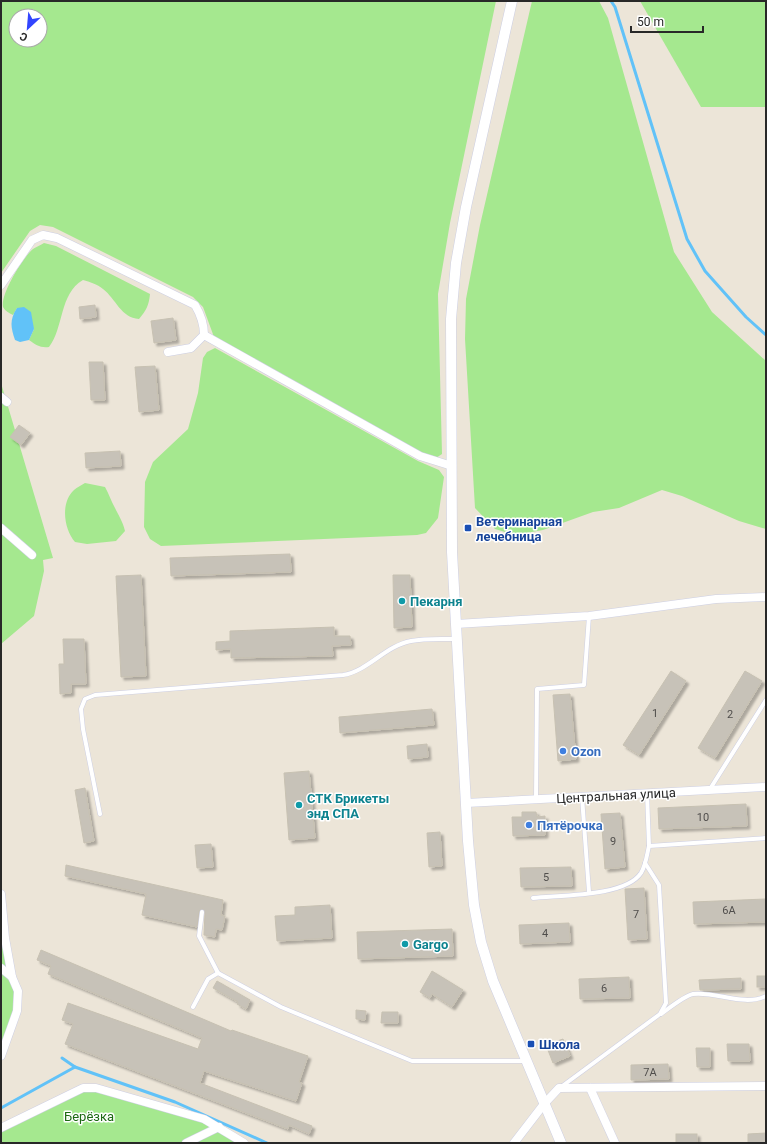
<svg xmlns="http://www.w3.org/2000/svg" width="767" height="1144" font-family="Roboto,sans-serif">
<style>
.green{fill:#a5e88f;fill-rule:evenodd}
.water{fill:#61c2f8}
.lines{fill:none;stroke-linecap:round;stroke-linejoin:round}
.stream{stroke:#61c2f8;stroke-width:3}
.building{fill:#c7c2b8;stroke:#c7c1b2;filter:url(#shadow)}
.service-casing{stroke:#cdcfe3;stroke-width:5}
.minor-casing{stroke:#cdcfe3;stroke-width:9}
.tertiary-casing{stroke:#cdcfe3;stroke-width:11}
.service{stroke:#fff;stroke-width:4}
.minor{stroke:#fff;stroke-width:8}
.tertiary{stroke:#fff;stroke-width:10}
.transit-dot{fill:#1a4fb4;stroke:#fff;stroke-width:1.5}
.culture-dot{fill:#0f9aa8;stroke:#fff;stroke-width:1.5}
.shop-dot{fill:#3f7fe0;stroke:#fff;stroke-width:1.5}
.labels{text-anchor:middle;stroke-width:3;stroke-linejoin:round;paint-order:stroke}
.number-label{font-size:11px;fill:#504e4c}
.transit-label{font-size:13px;font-weight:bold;fill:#164399;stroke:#fff;text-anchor:start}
.culture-label{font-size:13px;font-weight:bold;fill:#0d838f;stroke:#fff;text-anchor:start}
.shop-label{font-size:13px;font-weight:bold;fill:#366cbe;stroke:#fff;text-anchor:start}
.street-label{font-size:13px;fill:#282828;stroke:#fff}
.park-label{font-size:13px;fill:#1d6a13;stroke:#fff}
</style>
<defs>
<filter id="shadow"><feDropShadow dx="3" dy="3" stdDeviation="1" flood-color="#0004"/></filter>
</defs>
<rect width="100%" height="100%" fill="#ece5d8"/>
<g class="green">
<path d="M1,1H496L450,223L438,294L442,454L436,458L420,454L214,337L203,307L193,297L53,227L40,225L30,231L1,273ZM16,16H40V40H16Z"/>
<polygon points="532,1 599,1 608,18 674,252 712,312 766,361 766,529 739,521 682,496 662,490 619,508 593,512 543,530 515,535 495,529 475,508 465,339 466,299 480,225"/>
<polygon points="640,1 766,1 766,107 701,107"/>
<path d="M44,243L56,246L150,294C149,305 146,311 139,319C121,318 116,299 103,289C97,284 90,282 83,280C59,294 64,328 49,347C40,348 36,345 29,340L34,329L17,308L13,315C9,313 5,311 3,307C0,295 23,257 33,249C36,247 41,245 44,243Z"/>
<polygon points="215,348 418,461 439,470 444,477 438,518 426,533 417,535 161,546 150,539 144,527 145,482 153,462 188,429 198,393 203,358 207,352"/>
<polygon points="1,383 53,558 43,560 44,571 34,616 1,644"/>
<path d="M85,483L105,487C109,494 111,501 115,508C119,516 123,522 125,531L116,541L87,544L75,542C64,529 60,503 74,490C77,487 82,485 85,483Z"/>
<polygon points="1,894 18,991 1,1056"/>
<polygon points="83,1088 204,1119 244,1143 1,1143 1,1128"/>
</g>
<path class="water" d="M24,307L31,312L34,329L29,340L20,342L15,340C11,328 9,320 17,308Z"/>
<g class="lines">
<g class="stream">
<polyline points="611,1 615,7 687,239 705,271 746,317 766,335"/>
<polyline points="62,1058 75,1067 175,1102 267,1143"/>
<polyline points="1,1108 75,1067"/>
</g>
</g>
<g class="building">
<polygon points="95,305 96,317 80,319 79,307"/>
<polygon points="173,318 176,340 154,343 151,321"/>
<polygon points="89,362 103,362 105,400 91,400"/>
<polygon points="155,366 159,410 139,412 135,367"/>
<polygon points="19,425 30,433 21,445 10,437"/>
<polygon points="120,451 121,466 86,468 85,453"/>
<polygon points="290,554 291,572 171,576 170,558"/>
<polygon points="141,575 146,676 121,677 116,576"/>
<polygon points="393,575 410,575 412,627 394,628"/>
<polygon points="334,627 334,636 350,636 351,645 332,646 333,656 231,658 231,649 216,650 216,642 230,641 230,631"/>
<polygon points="63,639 84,639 86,684 71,684 71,693 60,694 59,664 64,664"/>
<polygon points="671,671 686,681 639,755 623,745"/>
<polygon points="745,671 762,681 715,758 698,748"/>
<polygon points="570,694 576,759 558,761 553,695"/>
<polygon points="432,709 434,725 340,733 339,717"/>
<polygon points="427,744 428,757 408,759 407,746"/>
<polygon points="309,771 315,838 289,840 284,773"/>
<polygon points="85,788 94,841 84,843 75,790"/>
<polygon points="746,804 747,826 659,829 658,808"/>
<polygon points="522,812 536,812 537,817 545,816 545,835 513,836 512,817 522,817"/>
<polygon points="620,813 625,867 605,869 601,814"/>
<polygon points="440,832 442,866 429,867 427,833"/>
<polygon points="211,844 213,867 197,868 195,845"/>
<polygon points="66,865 223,900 221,915 225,916 222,930 216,929 215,937 204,935 205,912 203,909 199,911 197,927 142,915 146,894 65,876"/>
<polygon points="571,867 572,886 521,887 520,868"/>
<polygon points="644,888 647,939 628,940 625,889"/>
<polygon points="765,899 766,922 694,924 693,902"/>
<polygon points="330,905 332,938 277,941 275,916 295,915 295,907"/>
<polygon points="569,923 570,942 520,944 519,925"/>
<polygon points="452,929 453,956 358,959 357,932"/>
<polygon points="41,950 231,1031 232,1030 308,1056 299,1082 302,1083 296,1101 204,1071 200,1083 312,1126 309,1134 289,1125 288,1129 65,1044 73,1024 62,1020 68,1003 198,1049 202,1038 48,974 51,966 37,960"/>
<polygon points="432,971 463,990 452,1007 432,994 430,998 420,992"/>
<rect x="757" y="976" width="9" height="11"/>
<polygon points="629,977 630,998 580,999 579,979"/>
<polygon points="741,978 741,989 700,990 699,980"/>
<polygon points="217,981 250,1000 246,1009 237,1004 238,1002 213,988"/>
<polygon points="356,1010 366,1011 365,1020 356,1019"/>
<polygon points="382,1012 398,1012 398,1023 381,1023"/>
<polygon points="563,1039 570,1056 553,1063 546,1045"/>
<polygon points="727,1044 749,1044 750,1061 728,1061"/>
<polygon points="696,1048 710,1048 710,1067 697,1067"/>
<polygon points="668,1064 669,1079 631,1080 631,1065"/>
<polygon points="766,1133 766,1143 748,1143 748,1134"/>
<rect x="676" y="1134" width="21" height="9"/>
</g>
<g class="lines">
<defs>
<g id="service">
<polyline points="710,789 766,700"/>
<polyline points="647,793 649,846"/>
<polyline points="582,797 589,892"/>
<polyline points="536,799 537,689 584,685 589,616"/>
<path d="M100,814L83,729L81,709L85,699L95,695L343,675C368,671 385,646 411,641C425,638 442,639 457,639"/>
<path d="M533,898C560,895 625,897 641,873C646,865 647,854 649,846L766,838"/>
<polyline points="202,912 199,936 218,973"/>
<polyline points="193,1007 208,979 218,973 281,1007 412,1061 526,1061"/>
<path d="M661,1014C668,1009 684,996 693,994C716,991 744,1007 766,996"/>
<polyline points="561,1087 660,1014 666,1003 659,885 645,863"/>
</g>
<g id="minor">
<path d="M1,285L32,240L43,235L57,238L195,305C201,315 204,323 204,335L191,348L168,352"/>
<polyline points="204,335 420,456 452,466"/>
<polyline points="1,397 7,402"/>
<polyline points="1,528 32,555"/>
<polyline points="456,624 589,616 716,599 766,597"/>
<polyline points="466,803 766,787"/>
<polyline points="1,894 5,938 12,977 18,991 17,1011 1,1056"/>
<polyline points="1,968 12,977"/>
<polyline points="590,1088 615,1143"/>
<polyline points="1,1128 83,1088 96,1088 204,1119 244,1143"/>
<polyline points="186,1143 219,1127"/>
<polyline points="514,1143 544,1104 559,1088 766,1086"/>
</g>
<polyline id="tertiary" points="512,1 466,207 456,263 451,319 452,552 468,841 474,905 481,942 493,981 561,1143"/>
</defs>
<use href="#service" class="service-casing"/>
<use href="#minor" class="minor-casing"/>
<use href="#tertiary" class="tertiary-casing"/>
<use href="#service" class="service"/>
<use href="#minor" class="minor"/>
<use href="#tertiary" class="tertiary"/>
</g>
<g class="transit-dot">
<rect x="464" y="524" width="8" height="8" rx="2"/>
<rect x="527" y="1040" width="8" height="8" rx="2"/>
</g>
<g class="culture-dot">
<circle cx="402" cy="601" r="4"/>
<circle cx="299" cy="805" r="4"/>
<circle cx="405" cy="944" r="4"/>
</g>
<g class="shop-dot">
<circle cx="563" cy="751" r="4"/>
<circle cx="529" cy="825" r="4"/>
</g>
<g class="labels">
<g class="number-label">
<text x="655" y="717">1</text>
<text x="730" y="718">2</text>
<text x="703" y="821">10</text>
<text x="613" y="845">9</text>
<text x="546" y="881">5</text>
<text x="729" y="914">6А</text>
<text x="636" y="918">7</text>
<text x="545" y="937">4</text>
<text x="604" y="992">6</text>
<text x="650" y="1076">7А</text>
</g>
<g class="transit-label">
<text x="476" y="526">Ветеринарная<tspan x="476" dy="15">лечебница</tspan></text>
<text x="539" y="1049">Школа</text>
</g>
<g class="culture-label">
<text x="410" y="606">Пекарня</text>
<text x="307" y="803">СТК Брикеты<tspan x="307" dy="15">энд СПА</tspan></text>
<text x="413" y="949">Gargo</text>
</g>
<g class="shop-label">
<text x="571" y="756">Ozon</text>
<text x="537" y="830">Пятёрочка</text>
</g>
<g class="street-label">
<text transform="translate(616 795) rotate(-3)" y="5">Центральная улица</text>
</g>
<g class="park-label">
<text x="89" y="1121">Берёзка</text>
</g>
</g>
<rect width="767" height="1144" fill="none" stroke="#282828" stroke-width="4"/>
<g transform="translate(28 28) rotate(206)"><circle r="19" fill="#ffffff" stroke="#a9a9a9"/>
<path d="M0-3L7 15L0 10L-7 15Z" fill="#3245ff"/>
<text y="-6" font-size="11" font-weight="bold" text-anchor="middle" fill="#282828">С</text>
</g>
<path d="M631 26v6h72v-6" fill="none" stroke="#282828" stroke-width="2"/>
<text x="637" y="26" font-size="12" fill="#282828" stroke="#ffffff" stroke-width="3" paint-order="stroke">50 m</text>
</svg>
